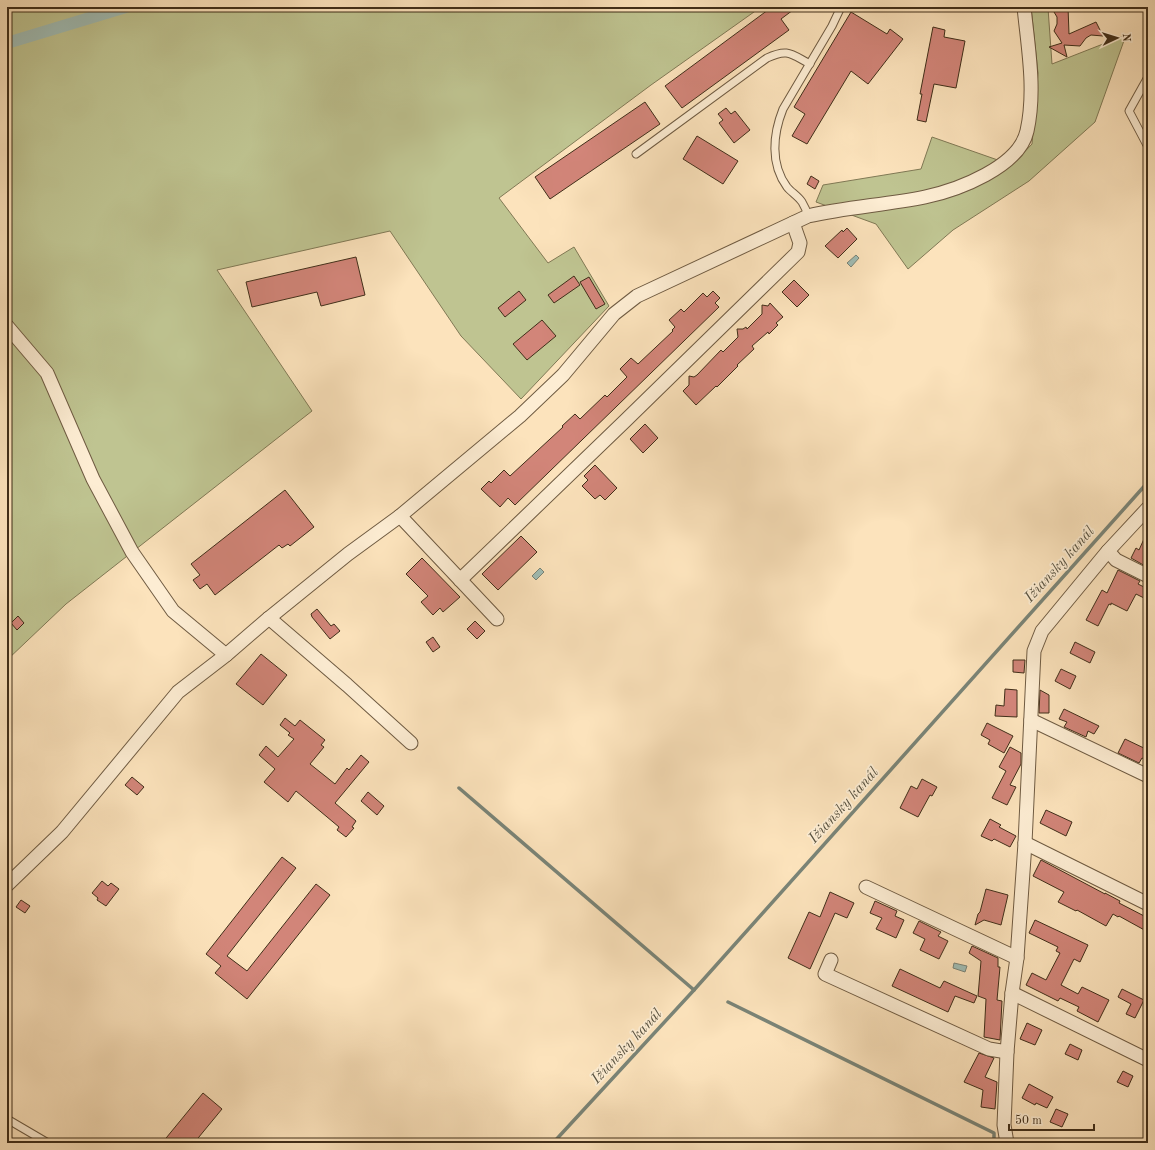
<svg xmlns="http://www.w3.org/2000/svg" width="1155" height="1150" font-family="'Old Standard TT',serif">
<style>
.green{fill:#bfc491;stroke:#807955}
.water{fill:#a0bdb5;stroke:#7a8477}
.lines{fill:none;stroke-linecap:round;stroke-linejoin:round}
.stream{stroke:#7a8477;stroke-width:3.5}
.canal{stroke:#a0bdb5;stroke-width:12}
.building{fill:#d28579;stroke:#402e19}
.service-casing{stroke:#6f5b42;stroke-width:9}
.minor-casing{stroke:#6f5b42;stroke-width:15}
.service{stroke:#fdedd3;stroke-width:7}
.minor{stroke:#fdedd3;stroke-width:13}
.labels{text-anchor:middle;stroke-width:3.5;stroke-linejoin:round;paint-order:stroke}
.water-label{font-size:15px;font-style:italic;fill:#585240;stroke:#fdedd3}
</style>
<rect width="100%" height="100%" fill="#fce3bc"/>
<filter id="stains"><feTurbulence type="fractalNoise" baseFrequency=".005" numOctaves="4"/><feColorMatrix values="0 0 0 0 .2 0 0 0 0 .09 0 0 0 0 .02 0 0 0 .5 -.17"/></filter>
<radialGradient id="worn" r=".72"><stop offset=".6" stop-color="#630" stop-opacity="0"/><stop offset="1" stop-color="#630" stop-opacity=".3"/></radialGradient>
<g class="green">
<polygon points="7,7 761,7 651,85 499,198 548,263 574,247 609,306 521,399 461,336 390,231 217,270 312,411 66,604 7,660"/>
<polygon points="1031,7 1046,7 1048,8 1052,64 1126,35 1095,122 1029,181 953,230 908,269 876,224 816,202 823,185 921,169 932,137 1012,165 1032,144 1038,73"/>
</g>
<g class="water">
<polygon points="856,255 859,258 851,267 847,263"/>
<polygon points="540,568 544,572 536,580 532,576"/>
<polygon points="954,963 967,966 965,972 953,968"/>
</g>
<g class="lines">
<g class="stream">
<polyline points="459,788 694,990"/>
<polyline points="728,1002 994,1133 994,1143"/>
<polyline points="553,1143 694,990 1148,482"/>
</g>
<polyline class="canal" points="7,43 126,7"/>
</g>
<g class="building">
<polygon points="772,7 797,7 781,19 789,30 682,108 665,86"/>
<polygon points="1051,7 1068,7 1069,34 1096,22 1103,36 1091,35 1086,38 1080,46 1064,45 1067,57 1049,47 1062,43 1054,31 1057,24 1057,17"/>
<polygon points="851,12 887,34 890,29 903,39 868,84 851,71 807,144 792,136 805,114 794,107"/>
<polygon points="933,27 945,30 944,37 965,41 956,88 934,84 926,122 917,120 922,94 920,94"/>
<polygon points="645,102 660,124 550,199 535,177"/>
<polygon points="726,108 731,114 735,111 750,130 734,143 719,123 723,120 718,114"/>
<polygon points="697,136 738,161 723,184 683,159"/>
<polygon points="811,176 819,181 815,189 807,184"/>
<polygon points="847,228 857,239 838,258 825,246 842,230 843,232"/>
<polygon points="356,257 365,295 321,306 317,292 252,307 246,282"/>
<polygon points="574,276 580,285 554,303 548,295"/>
<polygon points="589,277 605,304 596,309 580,282"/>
<polygon points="794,280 809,295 797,307 782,292"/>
<polygon points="519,291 526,300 505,317 498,308"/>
<polygon points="713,291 720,298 715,303 719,307 515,505 508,498 500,507 481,489 489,481 491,483 504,470 510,476 563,427 562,426 575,414 580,419 605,395 607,397 627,377 620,369 631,358 638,364 673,331 672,330 675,327 669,320 681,309 684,312 703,293 707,297"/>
<polygon points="770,303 783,317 776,323 778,325 769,334 768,332 752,346 754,349 737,365 738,366 717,387 716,386 696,405 683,391 689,385 689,376 694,377 697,375 721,350 723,352 738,337 737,329 743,329 746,327 747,329 762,314 762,305 768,306"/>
<polygon points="542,320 556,336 527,360 513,344"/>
<polygon points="645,424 658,438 643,453 630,439"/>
<polygon points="595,465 617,488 605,500 600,495 595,499 582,486 588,480 584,476"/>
<polygon points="285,490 314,527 290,546 288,544 282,548 279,545 215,595 207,584 200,589 193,580 200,575 191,564"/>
<polygon points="1148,530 1148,565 1147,567 1131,558 1136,548 1139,550"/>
<polygon points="521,536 537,552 498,590 482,574"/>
<polygon points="422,558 460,597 443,612 440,608 433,615 421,602 428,596 406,574"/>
<polygon points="1118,570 1140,581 1138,584 1148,589 1148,600 1136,594 1127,611 1111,603 1111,605 1109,604 1098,626 1086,620 1102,590 1107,593"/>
<polygon points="317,609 331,626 334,624 340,631 330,639 312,617 311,614"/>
<polygon points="18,616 24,623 17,630 11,623"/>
<polygon points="475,621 485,631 477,639 467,629"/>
<polygon points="433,637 440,647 433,652 426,642"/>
<polygon points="1075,642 1095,652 1090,663 1070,653"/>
<polygon points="261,654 287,675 263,705 236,684"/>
<polygon points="1013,660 1025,660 1024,673 1013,672"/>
<polygon points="1061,669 1076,676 1070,689 1055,681"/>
<polygon points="1005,689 1017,690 1017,717 995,716 996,705 1004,706"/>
<polygon points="1040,690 1049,695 1049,713 1039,713"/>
<polygon points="1064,709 1099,726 1094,734 1088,731 1086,737 1064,727 1067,722 1059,719"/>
<polygon points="285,718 295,726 300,720 325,740 321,745 324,747 310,764 335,784 347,768 349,770 361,755 369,762 335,803 356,821 352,827 354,828 346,837 337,830 339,827 296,791 288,802 264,782 275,769 259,755 266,746 278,757 294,739 288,735 290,733 280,725"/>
<polygon points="987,723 1013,736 1004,753 988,744 990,740 981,735"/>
<polygon points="1125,739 1148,750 1148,761 1142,758 1139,763 1118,753"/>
<polygon points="1010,747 1021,753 1021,764 1010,785 1016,787 1007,805 992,798 1006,771 999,767"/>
<polygon points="132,777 144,787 137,795 125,785"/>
<polygon points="922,779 937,787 932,796 930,795 918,817 900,808 911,786 917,789"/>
<polygon points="368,792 384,806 377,815 361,801"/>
<polygon points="1046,810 1072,822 1066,836 1040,823"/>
<polygon points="990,819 1001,825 999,827 1016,836 1010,847 994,839 992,841 981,836"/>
<polygon points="282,857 296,868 227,956 247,971 316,884 330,895 247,999 215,973 221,966 206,954"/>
<polygon points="1041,860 1105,894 1105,893 1120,901 1119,903 1148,918 1148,932 1119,916 1118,917 1113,914 1106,926 1077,910 1076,911 1058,902 1064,892 1033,876"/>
<polygon points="102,881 108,886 111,883 119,889 106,906 97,900 98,898 92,893"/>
<polygon points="986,889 1008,895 1001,925 984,920 975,925 978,914 980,912"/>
<polygon points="830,892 854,903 847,918 835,913 810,969 788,958 809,912 820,917"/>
<polygon points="21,900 30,906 25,913 16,907"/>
<polygon points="875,901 897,911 895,916 904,920 896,938 876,929 882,918 870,913"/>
<polygon points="1035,920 1088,945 1080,962 1074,959 1061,985 1078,994 1082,987 1109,1000 1098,1022 1077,1011 1079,1007 1060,998 1058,1001 1026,985 1032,973 1046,980 1060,953 1056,951 1058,947 1029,933"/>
<polygon points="919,921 941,932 938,936 948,941 939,959 920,950 925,939 913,933"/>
<polygon points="972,946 998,958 998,967 1000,967 997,1000 1002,1001 1000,1040 984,1037 986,999 978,996 981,961 969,953"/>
<polygon points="900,969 940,988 944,981 977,996 974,1003 955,996 948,1012 892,986"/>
<polygon points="1122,989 1144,1000 1135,1018 1126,1014 1131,1004 1118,997"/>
<polygon points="1027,1023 1042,1030 1035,1045 1020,1039"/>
<polygon points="1070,1044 1082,1050 1078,1060 1065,1054"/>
<polygon points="979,1053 994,1058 985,1077 997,1082 995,1109 981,1107 983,1090 964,1082"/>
<polygon points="1123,1071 1133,1076 1128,1087 1117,1082"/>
<polygon points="1029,1084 1053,1097 1047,1108 1036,1103 1035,1105 1022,1098"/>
<polygon points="203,1093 222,1109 194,1143 162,1143"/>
<polygon points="1056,1109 1068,1114 1062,1127 1050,1122"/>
</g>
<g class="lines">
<defs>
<g id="service">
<polyline points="1148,77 1129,111 1148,147"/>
<path d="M636,154L767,58C788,48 791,54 810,64"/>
<path d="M808,216C807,212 805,207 802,202C798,196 791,192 787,187C770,164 773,134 783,109L832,26L841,7"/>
<polyline points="7,1119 48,1143"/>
</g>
<g id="minor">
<polyline points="7,326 47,373 93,479 132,552 173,611 226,655"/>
<polyline points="400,516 497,619"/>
<polyline points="1108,551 1116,560 1148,576"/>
<polyline points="460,580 625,421 798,252 800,243 793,223"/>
<polyline points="269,618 347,685 411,743"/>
<polyline points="1031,720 1148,776"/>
<polyline points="1025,843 1148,904"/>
<path d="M7,885L62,832L178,692L226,655L269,618L348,554L400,516L520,416L563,375L614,314L637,296L808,216C847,207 886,205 925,197C958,190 1019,167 1027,131C1036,90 1028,48 1024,7"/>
<polyline points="866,887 1017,958"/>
<polyline points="831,960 825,974 989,1049 1007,1052"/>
<polyline points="1012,993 1148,1060"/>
<polyline points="1007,1143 1004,1125 1007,1052 1012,993 1017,958 1025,843 1034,651 1042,631 1108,551 1148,508"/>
</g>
</defs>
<use href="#service" class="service-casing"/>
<use href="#minor" class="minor-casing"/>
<use href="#service" class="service"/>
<use href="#minor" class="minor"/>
</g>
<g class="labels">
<g class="water-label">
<text transform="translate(1059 564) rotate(-48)" y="5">Ižiansky kanál</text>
<text transform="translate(843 805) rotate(-48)" y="5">Ižiansky kanál</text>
<text transform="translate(626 1046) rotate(-47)" y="5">Ižiansky kanál</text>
</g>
</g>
<rect width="1155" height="1150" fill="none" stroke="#fce3bc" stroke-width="24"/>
<rect x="8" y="8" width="1139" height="1134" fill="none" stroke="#402e19" stroke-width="2"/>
<rect x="12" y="12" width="1131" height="1126" fill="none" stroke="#402e19"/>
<g transform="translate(1117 38) rotate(86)" stroke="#fdedd3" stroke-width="3" paint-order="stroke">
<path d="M0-3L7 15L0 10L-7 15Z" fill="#402e19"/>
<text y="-6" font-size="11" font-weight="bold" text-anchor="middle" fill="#402e19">N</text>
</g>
<path d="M1009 1124v6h85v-6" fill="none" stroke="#402e19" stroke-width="2"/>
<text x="1015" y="1124" font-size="12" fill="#402e19" stroke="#fdedd3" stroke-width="3" paint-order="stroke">50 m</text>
<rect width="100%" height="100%" filter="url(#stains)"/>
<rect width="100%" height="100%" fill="url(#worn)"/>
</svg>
